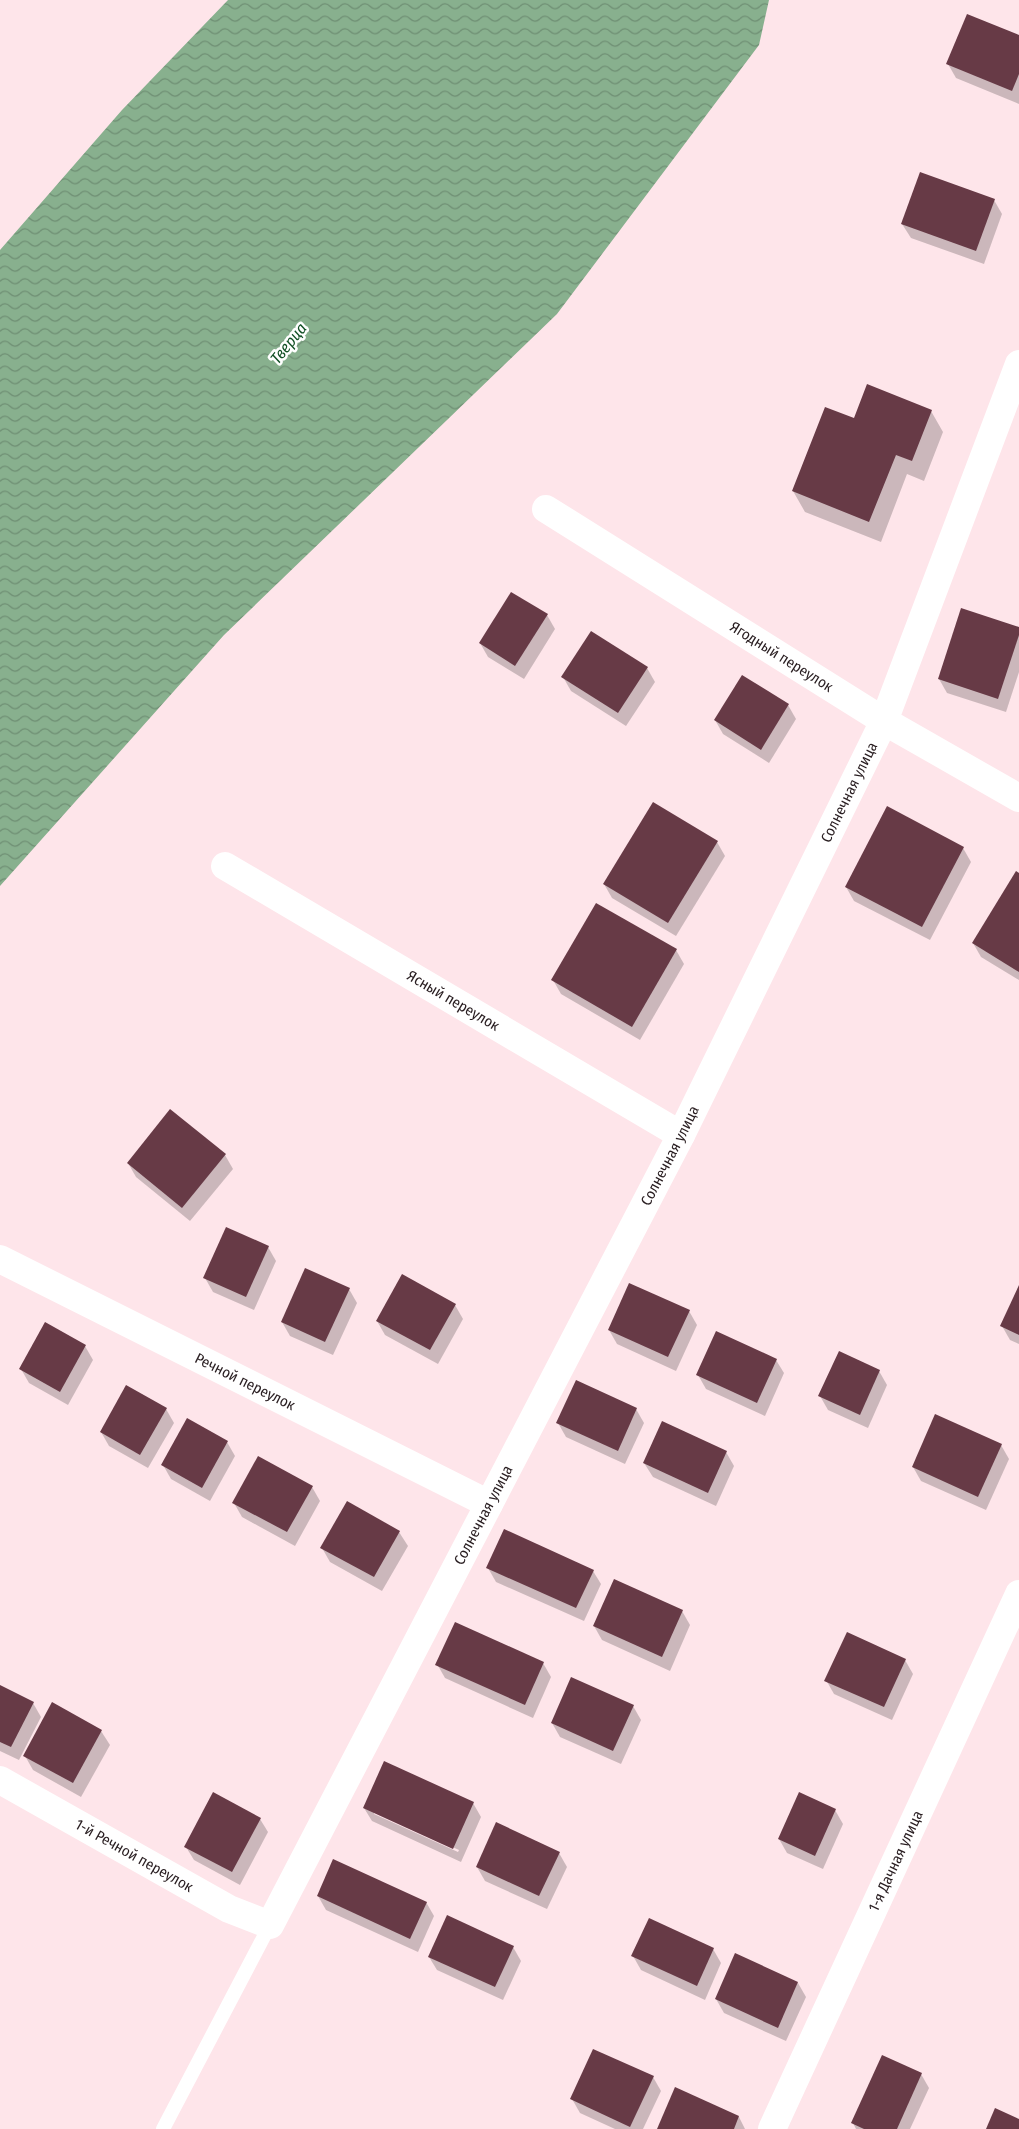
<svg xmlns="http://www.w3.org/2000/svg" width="1019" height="2129" font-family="'Fira Sans Condensed',sans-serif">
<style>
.water{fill:url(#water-waves)}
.shadow{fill:#0003;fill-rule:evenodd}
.building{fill:#673a46}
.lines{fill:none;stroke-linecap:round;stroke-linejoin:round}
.service{stroke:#fff;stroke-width:14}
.minor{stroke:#fff;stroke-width:28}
.labels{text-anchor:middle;stroke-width:5;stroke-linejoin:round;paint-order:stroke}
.street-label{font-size:15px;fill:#281d20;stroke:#fff}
.water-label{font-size:16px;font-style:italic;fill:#125025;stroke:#fff}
</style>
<defs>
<pattern id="water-waves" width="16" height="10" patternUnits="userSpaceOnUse" patternTransform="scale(1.25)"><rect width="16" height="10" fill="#88b08e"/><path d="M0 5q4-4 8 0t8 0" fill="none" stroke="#6f8f74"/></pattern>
</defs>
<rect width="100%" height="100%" fill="#fee5ea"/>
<polygon class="water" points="228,0 769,0 759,45 557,314 224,635 0,886 0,250 122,110"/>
<g class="shadow">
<polygon points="1019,36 1019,104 956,78 948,64"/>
<polygon points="994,200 1002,214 984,264 911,238 902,224"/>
<polygon points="931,411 943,432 924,481 907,474 881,542 805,512 793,491 854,419"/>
<polygon points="547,615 555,629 524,679 488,657 480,643"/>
<polygon points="1019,628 1019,672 1006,712 947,693 939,679"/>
<polygon points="647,668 655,682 626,726 571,691 563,677"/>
<polygon points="788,705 796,719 769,763 723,734 715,720"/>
<polygon points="717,842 725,856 676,936 612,898 604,884"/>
<polygon points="963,848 971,862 930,940 854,901 846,887"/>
<polygon points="1019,875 1019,980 981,957 973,943"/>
<polygon points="676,950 684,964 640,1040 561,994 553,980"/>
<polygon points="225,1155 233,1169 190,1221 136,1177 128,1163"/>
<polygon points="268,1247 276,1261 254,1310 213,1292 205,1278"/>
<polygon points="1019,1288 1019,1344 1010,1340 1002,1326"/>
<polygon points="349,1289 357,1303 333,1355 290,1336 282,1322"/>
<polygon points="455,1305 463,1319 438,1364 385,1335 377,1321"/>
<polygon points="689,1311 697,1325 676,1371 617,1344 609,1330"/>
<polygon points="85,1346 93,1360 68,1405 29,1383 21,1369"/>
<polygon points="776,1360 784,1373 765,1416 706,1389 698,1375"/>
<polygon points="879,1371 887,1385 868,1428 828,1410 820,1396"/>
<polygon points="166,1409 174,1423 148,1468 109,1446 101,1432"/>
<polygon points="636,1409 644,1423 625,1464 566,1437 558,1423"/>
<polygon points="227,1442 235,1456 210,1501 171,1479 163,1465"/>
<polygon points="1001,1445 1009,1459 986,1510 921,1481 913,1467"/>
<polygon points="726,1452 734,1466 716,1506 653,1477 644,1463"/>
<polygon points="312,1487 320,1501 295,1546 242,1517 234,1503"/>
<polygon points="347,1503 399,1532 408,1546 382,1591 330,1562 322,1548"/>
<polygon points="488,1568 593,1571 601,1584 584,1621 496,1582"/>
<polygon points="682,1611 690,1625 670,1671 602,1640 594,1626"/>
<polygon points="905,1660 913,1674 892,1720 834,1694 826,1680"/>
<polygon points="543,1663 551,1677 533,1718 445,1678 437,1664"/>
<polygon points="0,1686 33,1703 41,1717 19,1760 0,1751"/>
<polygon points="633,1706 641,1720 621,1764 560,1737 552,1723"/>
<polygon points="101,1731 110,1745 81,1797 33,1770 25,1756"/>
<path d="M473,1803L481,1817L461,1862L372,1821L364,1808ZM374,1811L459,1850L458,1852L374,1814Z"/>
<polygon points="835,1810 843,1824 823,1869 787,1853 779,1839"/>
<polygon points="260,1819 268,1832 240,1885 194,1860 186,1847"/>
<polygon points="559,1853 567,1867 547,1909 485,1881 477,1867"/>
<polygon points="318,1896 426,1902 434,1916 418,1952 326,1910"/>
<polygon points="513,1947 521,1961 503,2000 437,1970 429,1957"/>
<polygon points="713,1949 721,1963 705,2000 641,1970 633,1956"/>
<polygon points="798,1983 806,1997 786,2041 724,2013 716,1999"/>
<polygon points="921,2074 929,2088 910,2129 856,2129 853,2123"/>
<polygon points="653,2077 661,2091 643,2129 615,2129 580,2113 572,2099"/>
<polygon points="739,2117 745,2129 658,2129"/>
</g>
<g class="building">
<polygon points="967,14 1019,35 1019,74 1012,91 946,64"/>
<polygon points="920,172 995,199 976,251 901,224"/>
<polygon points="867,384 932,410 912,461 896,455 869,522 792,491 825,407 854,418"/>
<polygon points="511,592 548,614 515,666 479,643"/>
<polygon points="961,608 1019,627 1019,635 998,699 938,679"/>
<polygon points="591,631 648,667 618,713 561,677"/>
<polygon points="742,675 789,704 761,750 714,720"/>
<polygon points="653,802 718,841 668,923 603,884"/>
<polygon points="887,806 964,847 922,927 845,887"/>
<polygon points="1016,871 1019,873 1019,972 972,943"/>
<polygon points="596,903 677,949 632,1027 551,980"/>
<polygon points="170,1109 226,1154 182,1208 127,1163"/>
<polygon points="226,1227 269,1246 246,1297 203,1278"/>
<polygon points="305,1268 350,1288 325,1342 281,1322"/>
<polygon points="402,1274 456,1304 430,1350 376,1321"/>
<polygon points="629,1283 690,1310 668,1357 608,1330"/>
<polygon points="1019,1285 1019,1335 1000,1326"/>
<polygon points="45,1322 86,1345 60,1392 19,1369"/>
<polygon points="716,1331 777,1359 757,1403 696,1375"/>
<polygon points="839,1351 880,1370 860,1415 818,1396"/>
<polygon points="576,1380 637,1408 618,1451 556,1423"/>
<polygon points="126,1385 167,1408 140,1455 100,1432"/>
<polygon points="935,1414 1002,1444 978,1497 912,1467"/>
<polygon points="187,1418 228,1441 202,1488 161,1465"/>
<polygon points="662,1421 727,1451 708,1493 643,1463"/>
<polygon points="258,1456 313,1486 287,1532 232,1503"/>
<polygon points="347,1501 400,1531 374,1577 320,1548"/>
<polygon points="504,1529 594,1570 576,1608 486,1568"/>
<polygon points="614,1579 683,1610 662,1657 593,1626"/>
<polygon points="455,1622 544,1662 525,1705 435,1665"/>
<polygon points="847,1632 906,1659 884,1707 824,1681"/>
<polygon points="571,1677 634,1705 613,1751 551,1723"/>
<polygon points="0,1685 34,1702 11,1747 0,1742"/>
<polygon points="52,1702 102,1730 73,1783 23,1756"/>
<polygon points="384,1761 474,1802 453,1849 363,1808"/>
<polygon points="213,1792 261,1818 232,1872 184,1847"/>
<polygon points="799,1792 836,1809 815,1856 778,1839"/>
<polygon points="496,1822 560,1852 539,1896 476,1867"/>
<polygon points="333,1859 427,1902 410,1939 317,1896"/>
<polygon points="447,1915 514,1946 495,1987 428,1957"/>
<polygon points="649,1918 714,1948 697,1986 631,1956"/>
<polygon points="735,1953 798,1982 778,2028 715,1999"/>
<polygon points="593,2049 654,2076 630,2127 570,2099"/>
<polygon points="882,2055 922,2073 897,2129 864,2129 851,2123"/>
<polygon points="675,2087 739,2116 734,2129 657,2129"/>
<polygon points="995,2108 1019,2119 1019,2129 986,2129"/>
</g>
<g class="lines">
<polyline class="service" points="163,2129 270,1925"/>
<g class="minor">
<path id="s1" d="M546,509L884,721L1019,798"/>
<path id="s2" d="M225,866L681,1135"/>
<path id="s3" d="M0,1259L489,1504"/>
<path id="s4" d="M0,1780L229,1909L270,1925L681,1135L884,721L1019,364"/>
<path id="s5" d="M772,2129L1019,1594"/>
</g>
</g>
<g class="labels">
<g class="street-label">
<text dy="5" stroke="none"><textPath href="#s1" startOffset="278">Ягодный переулок</textPath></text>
<text dy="5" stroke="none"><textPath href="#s4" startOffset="1579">Солнечная улица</textPath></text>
<text dy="5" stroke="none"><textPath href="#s2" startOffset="265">Ясный переулок</textPath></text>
<text dy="5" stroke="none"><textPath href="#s4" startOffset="1174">Солнечная улица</textPath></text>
<text dy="5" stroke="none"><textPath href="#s3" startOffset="274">Речной переулок</textPath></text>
<text dy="5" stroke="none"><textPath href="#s4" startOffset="769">Солнечная улица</textPath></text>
<text dy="5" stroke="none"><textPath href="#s4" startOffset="154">1-й Речной переулок</textPath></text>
<text dy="5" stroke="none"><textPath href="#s5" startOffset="295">1-я Дачная улица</textPath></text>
</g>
<g class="water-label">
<text transform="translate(288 343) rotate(-51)" y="6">Тверца</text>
</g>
</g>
</svg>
